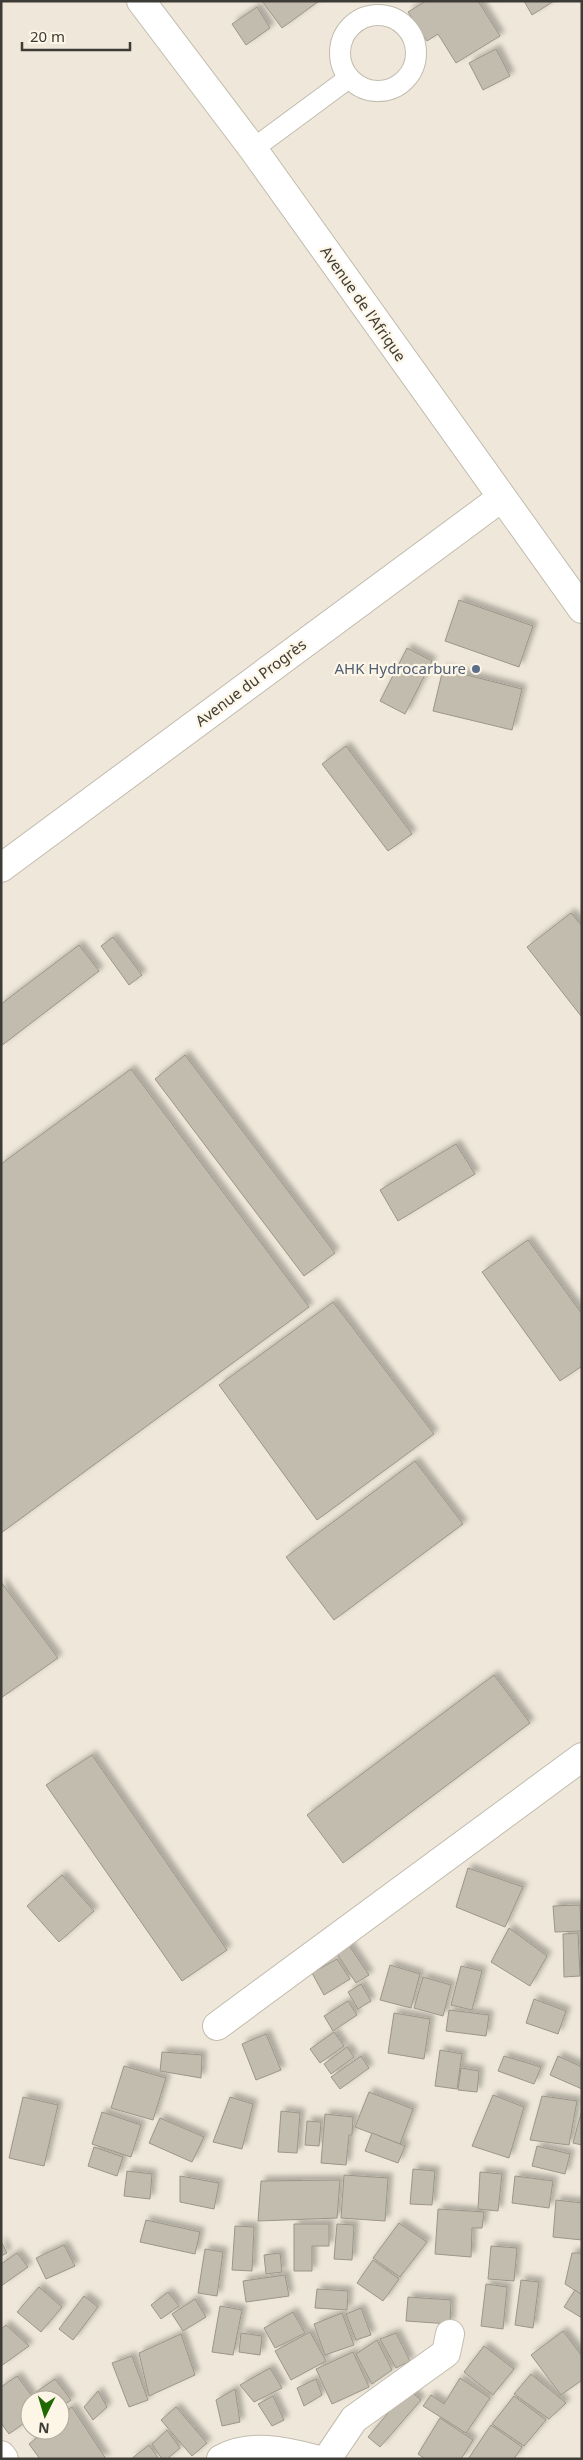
<svg xmlns="http://www.w3.org/2000/svg" width="583" height="2460" font-family="'Noto Sans',sans-serif">
<style>
.building{fill:#c2bcae;stroke:#9c9588;filter:url(#shadow)}
.lines{fill:none;stroke-linecap:round;stroke-linejoin:round}
.lane-casing{stroke:#c2bcae;stroke-width:22}
.street-casing{stroke:#c2bcae;stroke-width:30}
.secondary-casing{stroke:#c2bcae;stroke-width:30}
.lane{stroke:#fff;stroke-width:20}
.street{stroke:#fff;stroke-width:28}
.secondary{stroke:#fff;stroke-width:28}
.service-dot{fill:#5c6f8a;stroke:#fdf6e7;stroke-width:2}
.labels{text-anchor:middle;stroke-width:4.5;stroke-linejoin:round;paint-order:stroke}
.street-label{font-size:15px;fill:#3d3b35;stroke:#fdf6e7}
.service-label{font-size:15px;fill:#4e5e75;stroke:#fdf6e7;text-anchor:end}
</style>
<defs>
<filter id="shadow"><feDropShadow dx="4.5" dy="-4.5" stdDeviation="2.5" flood-color="#0004"/></filter>
</defs>
<rect width="100%" height="100%" fill="#efe8da"/>
<g class="building">
<polygon points="262,1 319,1 282,28"/>
<polygon points="426,1 478,1 500,36 456,63 438,34 427,41 408,12"/>
<polygon points="524,1 554,1 532,15"/>
<polygon points="257,7 270,28 246,45 232,24"/>
<polygon points="496,49 510,76 483,90 469,63"/>
<polygon points="459,600 533,626 519,667 445,641"/>
<polygon points="407,648 432,661 405,714 380,701"/>
<polygon points="443,669 522,689 512,730 433,711"/>
<polygon points="346,746 412,834 388,851 322,764"/>
<polygon points="571,913 582,926 581,1016 527,947"/>
<polygon points="113,937 142,975 129,985 101,946"/>
<polygon points="79,945 99,971 1,1046 1,1004"/>
<polygon points="185,1055 335,1253 304,1276 155,1079"/>
<polygon points="131,1069 309,1307 1,1533 1,1164"/>
<polygon points="456,1144 475,1174 398,1221 380,1190"/>
<polygon points="528,1240 582,1314 582,1366 560,1381 482,1272"/>
<polygon points="333,1302 434,1434 317,1520 219,1385"/>
<polygon points="415,1461 463,1524 334,1620 286,1557"/>
<polygon points="1,1582 58,1658 1,1698"/>
<polygon points="494,1675 530,1723 343,1863 307,1815"/>
<polygon points="92,1755 227,1950 182,1981 46,1785"/>
<polygon points="468,1868 523,1887 505,1927 456,1907"/>
<polygon points="62,1875 94,1911 59,1942 27,1906"/>
<polygon points="580,1905 581,1931 555,1932 553,1906"/>
<polygon points="509,1928 547,1956 530,1986 491,1962"/>
<polygon points="578,1933 580,1976 564,1977 563,1934"/>
<polygon points="346,1941 369,1975 356,1983 334,1949"/>
<polygon points="337,1959 350,1979 324,1995 312,1973"/>
<polygon points="390,1965 420,1974 411,2008 380,2000"/>
<polygon points="461,1966 482,1971 472,2010 451,2005"/>
<polygon points="423,1977 451,1985 443,2016 414,2008"/>
<polygon points="361,1984 371,2001 358,2009 348,1992"/>
<polygon points="534,1999 566,2011 558,2034 526,2023"/>
<polygon points="348,2001 357,2015 333,2031 324,2016"/>
<polygon points="449,2010 489,2015 486,2036 446,2031"/>
<polygon points="394,2013 430,2019 424,2059 388,2053"/>
<polygon points="334,2032 344,2046 320,2063 310,2049"/>
<polygon points="266,2034 281,2070 256,2080 242,2044"/>
<polygon points="347,2047 354,2057 331,2074 324,2064"/>
<polygon points="440,2050 462,2054 457,2089 435,2086"/>
<polygon points="162,2052 202,2055 201,2078 160,2071"/>
<polygon points="361,2056 369,2068 340,2089 331,2077"/>
<polygon points="504,2056 541,2067 534,2084 498,2071"/>
<polygon points="558,2056 582,2067 582,2089 550,2075"/>
<polygon points="124,2066 166,2078 153,2120 111,2108"/>
<polygon points="461,2068 479,2071 477,2092 458,2090"/>
<polygon points="369,2092 413,2109 400,2144 355,2127"/>
<polygon points="493,2095 524,2107 509,2158 472,2146"/>
<polygon points="542,2096 577,2101 569,2145 530,2140"/>
<polygon points="23,2097 58,2105 44,2166 9,2158"/>
<polygon points="230,2097 253,2104 242,2149 213,2142"/>
<polygon points="281,2111 300,2113 297,2153 278,2152"/>
<polygon points="102,2112 141,2125 131,2157 92,2144"/>
<polygon points="581,2113 582,2114 582,2145 573,2143"/>
<polygon points="325,2114 353,2117 352,2135 349,2135 346,2165 321,2163"/>
<polygon points="160,2118 204,2137 192,2162 149,2143"/>
<polygon points="307,2121 321,2122 319,2146 305,2145"/>
<polygon points="372,2133 405,2146 398,2163 365,2151"/>
<polygon points="537,2146 570,2154 565,2174 532,2166"/>
<polygon points="94,2147 123,2157 117,2176 88,2166"/>
<polygon points="413,2169 435,2171 432,2205 410,2204"/>
<polygon points="127,2171 152,2174 150,2199 124,2196"/>
<polygon points="480,2172 502,2174 498,2211 478,2209"/>
<polygon points="344,2175 388,2178 385,2221 341,2218"/>
<polygon points="180,2176 219,2183 214,2209 180,2202"/>
<polygon points="515,2176 553,2181 549,2208 512,2203"/>
<polygon points="340,2180 337,2218 258,2221 261,2181"/>
<polygon points="556,2200 582,2203 582,2240 553,2237"/>
<polygon points="438,2209 484,2212 482,2228 472,2228 471,2257 435,2254"/>
<polygon points="146,2220 200,2232 195,2254 140,2242"/>
<polygon points="399,2223 427,2242 400,2277 373,2258"/>
<polygon points="294,2224 329,2224 329,2246 312,2246 312,2271 294,2271"/>
<polygon points="337,2224 354,2225 352,2260 334,2259"/>
<polygon points="235,2226 254,2227 252,2271 232,2270"/>
<polygon points="1,2241 7,2253 1,2256"/>
<polygon points="64,2245 75,2266 46,2279 36,2258"/>
<polygon points="491,2246 517,2248 514,2281 488,2279"/>
<polygon points="205,2249 223,2252 217,2296 198,2293"/>
<polygon points="17,2253 28,2267 1,2286 1,2264"/>
<polygon points="280,2253 282,2272 266,2274 264,2255"/>
<polygon points="572,2253 582,2253 582,2295 565,2284"/>
<polygon points="373,2260 399,2279 383,2301 357,2283"/>
<polygon points="285,2275 289,2296 246,2302 243,2281"/>
<polygon points="521,2280 539,2282 533,2328 515,2325"/>
<polygon points="486,2284 507,2287 503,2329 481,2326"/>
<polygon points="39,2287 62,2307 41,2332 17,2312"/>
<polygon points="317,2289 348,2291 347,2310 315,2308"/>
<polygon points="575,2290 582,2295 582,2318 564,2307"/>
<polygon points="168,2292 179,2306 161,2319 151,2305"/>
<polygon points="84,2296 98,2307 73,2340 59,2329"/>
<polygon points="408,2297 451,2300 450,2324 406,2321"/>
<polygon points="195,2299 206,2317 183,2331 172,2314"/>
<polygon points="220,2306 242,2310 233,2355 212,2352"/>
<polygon points="361,2308 371,2335 356,2340 346,2314"/>
<polygon points="293,2312 305,2333 275,2348 264,2328"/>
<polygon points="342,2313 354,2345 325,2355 314,2324"/>
<polygon points="6,2325 29,2346 1,2366 1,2329"/>
<polygon points="563,2331 582,2356 582,2380 561,2395 531,2355"/>
<polygon points="310,2332 326,2361 291,2380 275,2351"/>
<polygon points="241,2333 262,2336 260,2355 239,2352"/>
<polygon points="396,2333 410,2361 396,2368 380,2339"/>
<polygon points="181,2334 195,2375 149,2396 139,2353"/>
<polygon points="377,2340 392,2370 372,2384 356,2354"/>
<polygon points="484,2346 514,2369 493,2395 464,2372"/>
<polygon points="353,2352 369,2387 332,2404 316,2369"/>
<polygon points="132,2356 148,2400 129,2407 112,2363"/>
<polygon points="270,2368 282,2388 254,2402 240,2385"/>
<polygon points="531,2374 566,2403 549,2419 514,2394"/>
<polygon points="17,2376 35,2400 30,2400 30,2419 9,2434 1,2423 1,2387"/>
<polygon points="460,2378 490,2398 466,2433 423,2406 431,2395 444,2404"/>
<polygon points="55,2379 71,2400 60,2408 60,2400 42,2400 36,2392"/>
<polygon points="316,2379 322,2395 304,2406 297,2388"/>
<polygon points="235,2389 240,2422 222,2426 216,2400"/>
<polygon points="408,2389 421,2400 380,2447 368,2437"/>
<polygon points="98,2391 107,2407 93,2420 84,2407"/>
<polygon points="273,2396 284,2420 272,2426 258,2404"/>
<polygon points="514,2396 546,2420 524,2446 492,2424"/>
<polygon points="72,2407 106,2459 40,2459 29,2444 39,2436 35,2431 37,2430 60,2430 60,2415"/>
<polygon points="176,2407 207,2443 192,2456 161,2420"/>
<polygon points="440,2418 473,2440 461,2459 425,2459 418,2454"/>
<polygon points="491,2425 522,2447 514,2459 468,2459"/>
<polygon points="167,2430 180,2448 167,2459 162,2459 152,2444"/>
<polygon points="149,2445 159,2459 131,2459"/>
</g>
<g class="lines">
<defs>
<g id="lane">
<circle cx="378" cy="53" r="38"/>
<polyline points="253,149 349,78"/>
</g>
<g id="street">
<polyline points="217,2026 582,1757"/>
<polyline points="1,2455 4,2459"/>
<path d="M221,2459C250,2443 285,2451 315,2459"/>
<polyline points="327,2459 354,2419 446,2353 450,2334"/>
</g>
<g id="secondary">
<polyline points="141,1 253,149 582,609"/>
<polyline points="1,868 501,498"/>
</g>
</defs>
<use href="#lane" class="lane-casing"/>
<use href="#street" class="street-casing"/>
<use href="#secondary" class="secondary-casing"/>
<use href="#lane" class="lane"/>
<use href="#street" class="street"/>
<use href="#secondary" class="secondary"/>
</g>
<circle class="service-dot" cx="476" cy="669" r="5"/>
<g class="labels">
<g class="street-label">
<text transform="translate(363 304) rotate(55)" y="5">Avenue de l'Afrique</text>
<text transform="translate(251 683) rotate(-37)" y="5">Avenue du Progrès</text>
</g>
<g class="service-label">
<text x="466" y="674">AHK Hydrocarbure</text>
</g>
</g>
<rect width="583" height="2460" fill="none" stroke="#3d3b35" stroke-width="5"/>
<g transform="translate(45 2415) rotate(185)"><circle r="24" fill="#fdf6e7" stroke="#b0aba0"/>
<path d="M0-4L9 19L0 12L-9 19Z" fill="#206802"/>
<text y="-8" font-size="14" font-weight="bold" text-anchor="middle" fill="#3d3b35">N</text>
</g>
<path d="M22 42v8h108v-8" fill="none" stroke="#3d3b35" stroke-width="2.5"/>
<text x="30" y="42" font-size="15" fill="#3d3b35" stroke="#fdf6e7" stroke-width="4" paint-order="stroke">20 m</text>
</svg>
